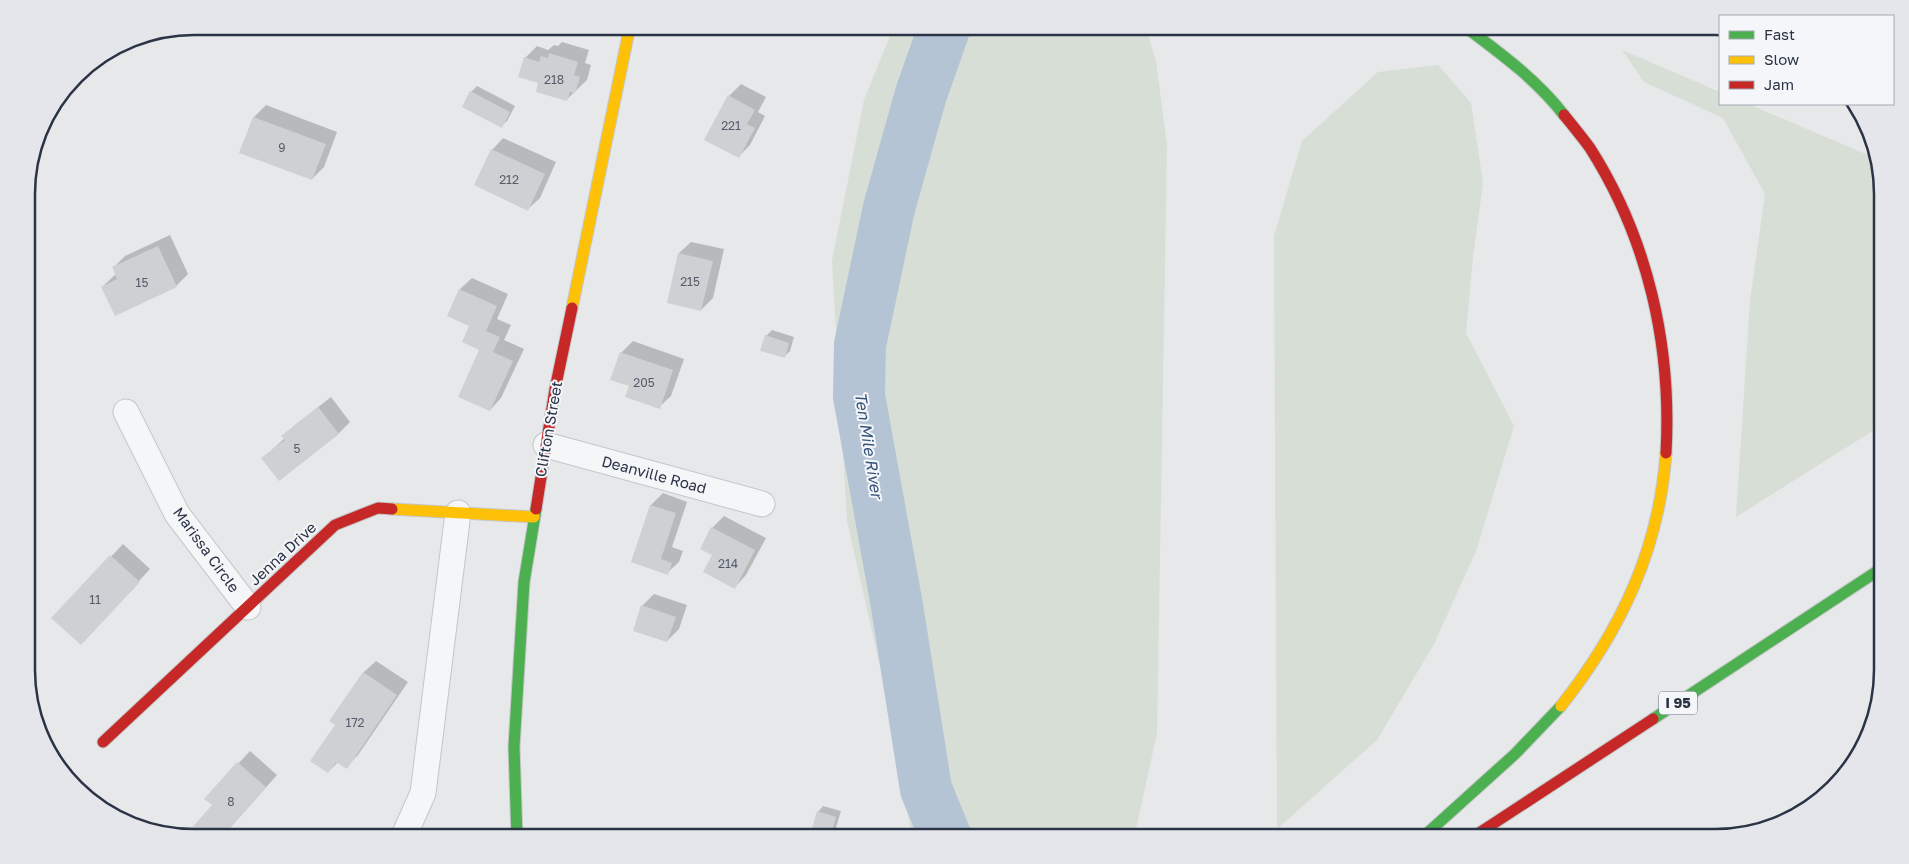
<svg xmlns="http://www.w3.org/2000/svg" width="1909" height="864" font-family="'Golos Text',sans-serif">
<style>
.green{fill:#d6ded6}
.shadow{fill:#0003}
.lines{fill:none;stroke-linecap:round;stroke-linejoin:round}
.river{stroke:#b4c4d5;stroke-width:52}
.building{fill:#ced0d3}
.street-casing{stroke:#c4c6c8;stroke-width:27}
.fast-casing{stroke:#c4c6c8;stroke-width:13}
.slow-casing{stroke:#c4c6c8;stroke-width:13}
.jam-casing{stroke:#c4c6c8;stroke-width:13}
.street{stroke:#f5f6f7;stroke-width:25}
.fast{stroke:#4caf50;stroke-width:11}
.slow{stroke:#ffc107;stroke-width:11}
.jam{stroke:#c62828;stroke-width:11}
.labels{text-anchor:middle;stroke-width:4;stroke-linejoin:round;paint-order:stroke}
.number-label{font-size:12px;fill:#545c69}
.shield{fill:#f4f6f9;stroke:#676e7b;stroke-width:1}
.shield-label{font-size:14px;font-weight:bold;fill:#2b3445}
.street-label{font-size:15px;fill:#2b3445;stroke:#f4f6f9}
.water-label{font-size:16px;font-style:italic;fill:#34527a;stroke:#f4f6f9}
.rim{fill:none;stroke:#2b3445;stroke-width:2.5}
</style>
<rect width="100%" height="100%" fill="#e6e8ea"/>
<g class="green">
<polygon points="894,26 1145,26 1156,61 1167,145 1157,733 1136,829 1131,838 912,838 891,715 847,521 832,261 864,100"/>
<polygon points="1622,50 1720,92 1720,104 1748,104 1875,158 1881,172 1882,425 1736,517 1750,301 1765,194 1723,118 1644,82"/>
<polygon points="1438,65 1471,103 1483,183 1473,257 1466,333 1514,426 1476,551 1434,644 1377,740 1277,829 1274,236 1302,141 1378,72"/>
</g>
<g class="shadow">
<polygon points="562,42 589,50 585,63 591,65 587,80 566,100 540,82 525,58 537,46 548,50 554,45 558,46"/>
<polygon points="741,84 766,97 758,112 765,116 750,145 739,156 729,96"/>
<polygon points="477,86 515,106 507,121 501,126 471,92"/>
<polygon points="266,105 337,132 324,167 312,179 241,152 254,117"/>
<polygon points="503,138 556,162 540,198 528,209 492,150"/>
<polygon points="170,235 188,274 176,286 102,287 116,274 113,268 125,256"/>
<polygon points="691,242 724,249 713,298 701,310 679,253"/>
<polygon points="472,278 508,294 497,319 511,325 504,340 524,349 501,398 490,410 481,349 460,289"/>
<polygon points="772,330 794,337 790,351 784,357 766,336"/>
<polygon points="633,341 684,359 671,396 659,407 630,386 621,353"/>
<polygon points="27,364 35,366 27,396"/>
<polygon points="331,397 350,422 339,433 279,480 263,458 285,438 283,436 295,425"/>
<polygon points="663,493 687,502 672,547 683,551 679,562 667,573 632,561 651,505"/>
<polygon points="724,516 766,538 746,575 735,587 714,555 712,528"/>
<polygon points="123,544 150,569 92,632 53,618"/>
<polygon points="654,594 687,605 679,629 667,641 642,606"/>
<polygon points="376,661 408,682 358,755 346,767 338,762 328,772 364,672"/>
<polygon points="250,751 277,775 221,838 214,805 206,798"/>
<polygon points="823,806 841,811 835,831 830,837 818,812"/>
</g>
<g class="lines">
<polyline class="river" points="945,26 921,94 889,208 860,345 859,396 897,606 926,789 946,838"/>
</g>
<g class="building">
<polygon points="506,26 539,26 537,34"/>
<polygon points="549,53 578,62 574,75 580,77 575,93 570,92 567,101 536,92 538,83 518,77 524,57 539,62 541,56 548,58"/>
<polygon points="470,91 510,112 502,128 462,107"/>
<polygon points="728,95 755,110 747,124 755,128 739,158 704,140"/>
<polygon points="253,117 326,144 312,180 239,153"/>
<polygon points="491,149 545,174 528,211 474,185"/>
<polygon points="158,246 177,287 115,316 101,287 117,279 112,267"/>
<polygon points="678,253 713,261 701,311 667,303"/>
<polygon points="459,289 497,306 486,331 500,337 493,352 513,361 490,411 458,397 479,350 462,342 469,326 447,316"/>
<polygon points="765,335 789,343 785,358 760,351"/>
<polygon points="620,352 673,370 660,409 625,397 629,386 610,380"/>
<polygon points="318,407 339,434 279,481 261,458 285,440 281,436"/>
<polygon points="650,505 676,513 661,559 672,563 668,575 631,562"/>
<polygon points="711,527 755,550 735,589 703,572 712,555 700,549"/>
<polygon points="110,555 140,582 81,645 51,618"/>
<polygon points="641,605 676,617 667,642 633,631"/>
<polygon points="363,672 397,695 347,769 336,762 328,773 310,761 335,725 329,721"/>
<polygon points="237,762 266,787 221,838 199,838 190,830 212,805 204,799"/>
<polygon points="817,811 836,817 830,838 811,832"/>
</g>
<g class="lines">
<defs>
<g id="street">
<polyline points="126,412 177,514 248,607"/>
<polyline points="546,445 762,504"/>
<polyline points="403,838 423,793 458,513"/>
</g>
<g id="fast">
<path d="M1464,26C1500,53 1536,79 1564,115"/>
<polyline points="1653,719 1882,568"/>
<polyline points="1423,837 1515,754 1561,706"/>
<polyline points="517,838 514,747 524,582 536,509"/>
</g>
<g id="slow">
<polyline points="572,308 630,26"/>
<polyline points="392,509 534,517"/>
<path d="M1561,706C1621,630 1659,550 1666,453"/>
</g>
<g id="jam">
<path d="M1564,115C1573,126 1582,137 1590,148C1648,239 1672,346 1666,453"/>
<polyline points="536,509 555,389 572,308"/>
<polyline points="103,742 335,525 378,508 392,509"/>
<polyline points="1473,837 1653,719"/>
</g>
</defs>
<use href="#street" class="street-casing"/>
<use href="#fast" class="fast-casing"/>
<use href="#slow" class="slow-casing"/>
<use href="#jam" class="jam-casing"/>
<use href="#street" class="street"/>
<use href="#fast" class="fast"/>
<use href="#slow" class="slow"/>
<use href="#jam" class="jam"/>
</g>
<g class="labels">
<g class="number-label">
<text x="554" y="84">218</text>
<text x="731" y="130">221</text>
<text x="282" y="152">9</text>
<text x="509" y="184">212</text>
<text x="690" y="286">215</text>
<text x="142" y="287">15</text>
<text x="644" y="387">205</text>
<text x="297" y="453">5</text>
<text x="728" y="568">214</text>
<text x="95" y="604">11</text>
<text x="355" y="727">172</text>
<text x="231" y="806">8</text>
</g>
<rect class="shield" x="1659" y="691.5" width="38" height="23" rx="4"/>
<g class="shield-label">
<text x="1678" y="708">I 95</text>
</g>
<g class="street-label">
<text transform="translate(549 429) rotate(-80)" y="5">Clifton Street</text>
<text transform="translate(654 475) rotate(15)" y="5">Deanville Road</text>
<text transform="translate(206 550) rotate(54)" y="5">Marissa Circle</text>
<text transform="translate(283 554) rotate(-43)" y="5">Jenna Drive</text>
</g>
<g class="water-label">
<text transform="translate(869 445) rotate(81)" y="6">Ten Mile River</text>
</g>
</g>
<path d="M0 0H1909V864H0ZM194 35H1715A159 159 0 0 1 1874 194V670A159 159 0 0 1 1715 829H194A159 159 0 0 1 35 670V194A159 159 0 0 1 194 35Z" fill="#e4e6eb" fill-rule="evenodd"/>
<path class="rim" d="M194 35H1715A159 159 0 0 1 1874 194V670A159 159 0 0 1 1715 829H194A159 159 0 0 1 35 670V194A159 159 0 0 1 194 35Z"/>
<rect x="1719" y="15" width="175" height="90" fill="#f4f6f9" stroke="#a4a8b1"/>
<rect x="1729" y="31" width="25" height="8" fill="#4caf50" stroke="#a4a8b1"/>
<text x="1764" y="40" font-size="15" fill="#2b3445">Fast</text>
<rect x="1729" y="56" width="25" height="8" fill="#ffc107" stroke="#a4a8b1"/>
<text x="1764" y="65" font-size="15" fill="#2b3445">Slow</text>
<rect x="1729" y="81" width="25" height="8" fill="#c62828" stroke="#a4a8b1"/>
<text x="1764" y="90" font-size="15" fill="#2b3445">Jam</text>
</svg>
